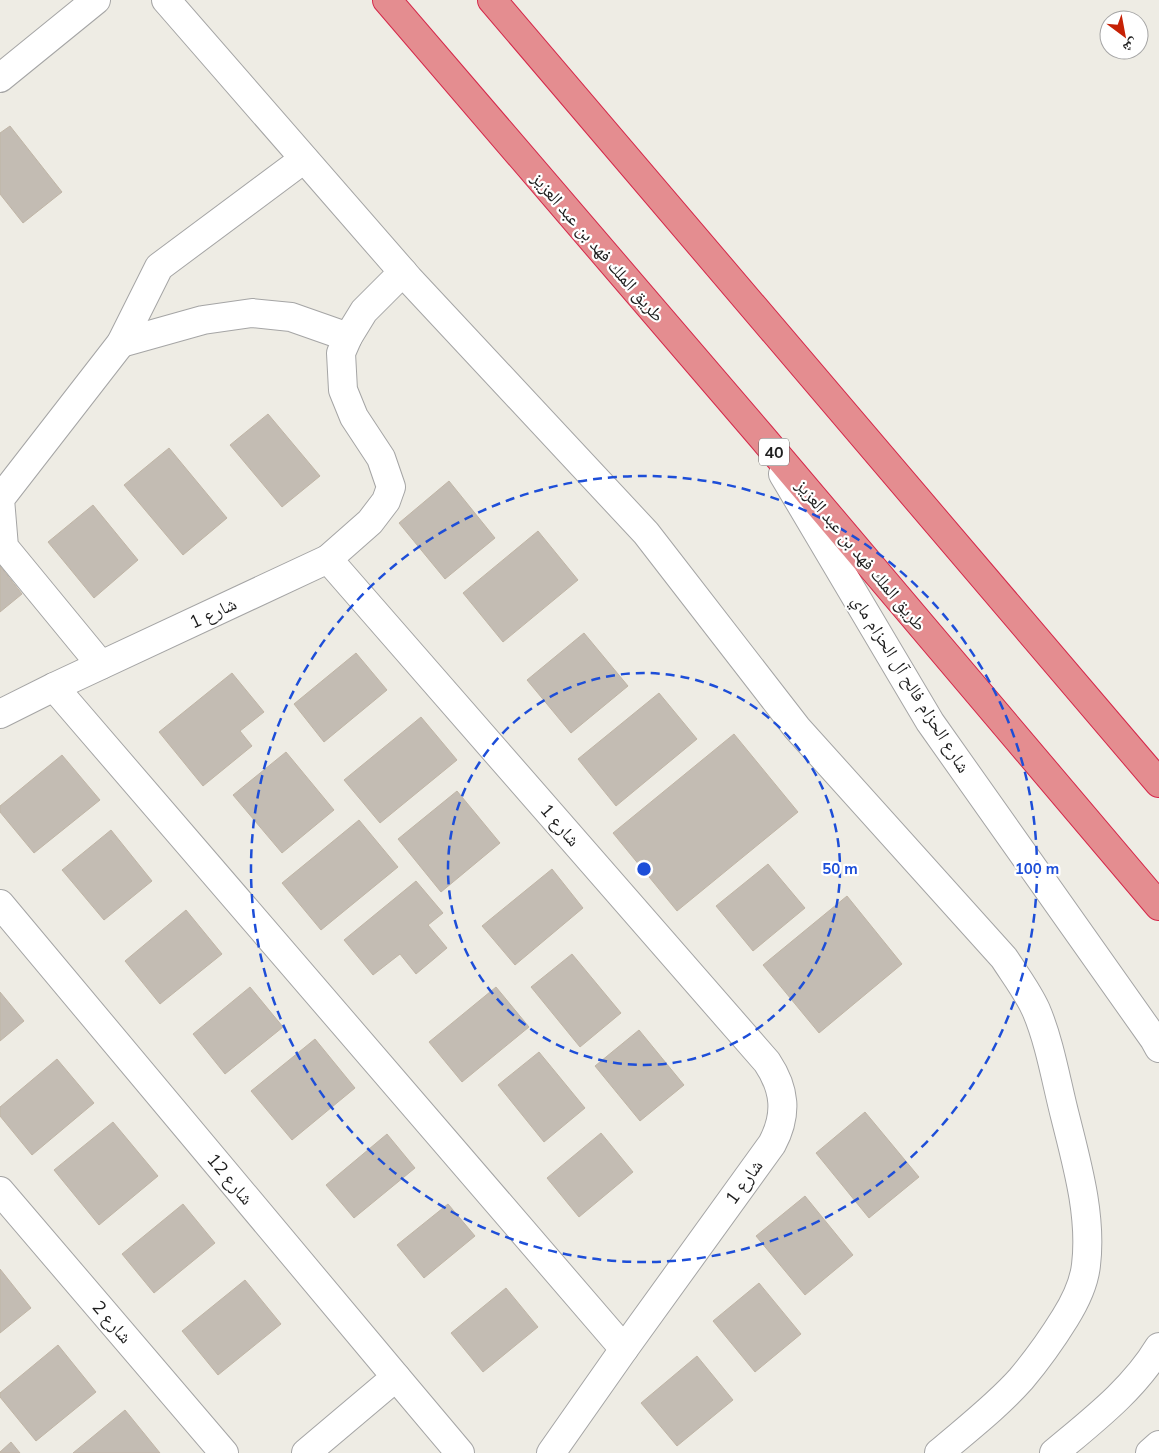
<svg xmlns="http://www.w3.org/2000/svg" width="1159" height="1453" font-family="Mulish,'Noto Naskh Arabic',sans-serif">
<style>
.building{fill:#c3bcb3;stroke:#c0b5a6}
.lines{fill:none;stroke-linecap:round;stroke-linejoin:round}
.minor-casing{stroke:#a5a5a5;stroke-width:30}
.highway-casing{stroke:#d5284a;stroke-width:30}
.minor{stroke:#fff;stroke-width:28}
.highway{stroke:#e48d90;stroke-width:28}
.ring{fill:none;stroke:#1d4ed8;stroke-width:2.5;stroke-dasharray:9 6}
.labels{text-anchor:middle;stroke-width:4.5;stroke-linejoin:round;paint-order:stroke}
.shield{fill:#fff;stroke:#626262;stroke-width:1}
.shield-label{font-size:16px;font-weight:bold;fill:#1e1e1e}
.street-label{font-size:18px;fill:#1e1e1e;stroke:#fff}
.centre{fill:#1d4ed8;stroke:#fff;stroke-width:2.5}
.ring-label{font-size:15px;text-anchor:middle;font-weight:bold;fill:#1d4ed8;stroke:#fff;stroke-width:4.5;stroke-linejoin:round;paint-order:stroke}
</style>
<rect width="100%" height="100%" fill="#eeece4"/>
<g class="building">
<polygon points="10,126 62,192 23,223 0,194 0,133"/>
<polygon points="268,414 320,476 282,507 230,445"/>
<polygon points="169,448 227,518 183,555 124,485"/>
<polygon points="449,481 495,538 445,579 399,523"/>
<polygon points="93,505 138,560 94,598 48,542"/>
<polygon points="538,531 578,580 503,642 463,593"/>
<polygon points="0,566 22,594 0,612"/>
<polygon points="584,633 628,686 571,733 527,680"/>
<polygon points="356,653 387,690 324,742 294,704"/>
<polygon points="232,673 264,712 240,731 252,746 203,786 159,732"/>
<polygon points="659,693 697,739 616,806 578,759"/>
<polygon points="421,717 457,760 380,823 344,780"/>
<polygon points="734,734 798,812 677,911 613,833"/>
<polygon points="286,752 334,810 282,853 233,795"/>
<polygon points="62,755 100,800 34,853 0,812 0,806"/>
<polygon points="457,791 500,843 441,892 398,839"/>
<polygon points="359,820 398,867 321,930 282,883"/>
<polygon points="111,830 152,881 104,920 62,870"/>
<polygon points="768,864 805,908 753,951 716,906"/>
<polygon points="552,869 583,908 515,965 482,926"/>
<polygon points="416,881 443,913 428,925 447,948 416,974 400,954 373,975 344,940"/>
<polygon points="847,896 902,964 819,1033 763,965"/>
<polygon points="186,910 222,954 160,1004 125,961"/>
<polygon points="572,954 621,1013 580,1047 531,987"/>
<polygon points="250,987 283,1027 225,1074 193,1034"/>
<polygon points="496,987 529,1027 462,1082 429,1042"/>
<polygon points="0,992 24,1021 0,1041"/>
<polygon points="639,1030 684,1085 640,1121 595,1066"/>
<polygon points="315,1039 355,1088 292,1140 251,1091"/>
<polygon points="539,1052 585,1108 544,1142 498,1085"/>
<polygon points="57,1059 94,1103 32,1155 0,1116 0,1107"/>
<polygon points="865,1112 919,1177 869,1218 816,1153"/>
<polygon points="113,1122 158,1176 99,1225 54,1170"/>
<polygon points="601,1133 633,1172 579,1217 547,1178"/>
<polygon points="387,1134 415,1168 354,1218 326,1185"/>
<polygon points="805,1196 853,1255 805,1295 756,1236"/>
<polygon points="183,1204 215,1243 154,1293 122,1254"/>
<polygon points="448,1204 475,1236 424,1278 397,1245"/>
<polygon points="0,1269 31,1308 0,1333"/>
<polygon points="245,1280 281,1324 218,1375 182,1331"/>
<polygon points="759,1283 801,1334 755,1372 713,1321"/>
<polygon points="506,1288 538,1327 483,1372 451,1333"/>
<polygon points="58,1345 96,1392 36,1441 0,1397 0,1393"/>
<polygon points="697,1356 733,1400 677,1446 641,1403"/>
<polygon points="125,1410 160,1453 73,1453"/>
<polygon points="11,1442 20,1453 0,1453 0,1452"/>
</g>
<g class="lines">
<defs>
<g id="minor">
<path d="M166,0L409,279L646,533L797,728L1004,958C1015,975 1028,992 1036,1010C1050,1043 1056,1081 1065,1116C1077,1164 1092,1216 1086,1265C1084,1284 1075,1302 1065,1318C1052,1339 1037,1360 1021,1379C997,1406 967,1429 939,1453"/>
<polyline points="0,78 96,0"/>
<polyline points="121,343 203,320 252,313 291,317 348,337"/>
<polyline points="783,474 930,722 1154,1039 1159,1048"/>
<polyline points="328,559 370,522 386,501 391,487 381,458 354,417 343,390 341,353 348,337 364,311 403,272"/>
<polyline points="101,665 4,547 0,499 121,343 159,267 304,159"/>
<polyline points="54,687 624,1349"/>
<path d="M0,714L54,687L328,559L767,1062C785,1089 788,1114 772,1144L624,1349L551,1453"/>
<polyline points="0,904 396,1377 460,1453"/>
<polyline points="0,1191 224,1453"/>
<polyline points="306,1453 396,1377"/>
<path d="M1054,1453C1092,1421 1133,1390 1159,1347"/>
<polyline points="1150,1453 1159,1445"/>
</g>
<g id="highway">
<polyline points="387,0 761,436 1159,906"/>
<polyline points="492,0 1159,783"/>
</g>
</defs>
<use href="#minor" class="minor-casing"/>
<use href="#highway" class="highway-casing"/>
<use href="#minor" class="minor"/>
<use href="#highway" class="highway"/>
</g>
<g class="ring">
<circle cx="644" cy="869" r="196"/>
<circle cx="644" cy="869" r="393"/>
</g>
<g class="labels">
<rect class="shield" x="759" y="438.5" width="30" height="27" rx="4"/>
<g class="shield-label">
<text x="774" y="458">40</text>
</g>
<g class="street-label">
<text transform="translate(598 247) rotate(49)" y="6">طريق الملك فهد بن عبد العزيز</text>
<text transform="translate(861 555) rotate(50)" y="6">طريق الملك فهد بن عبد العزيز</text>
<text transform="translate(213 613) rotate(-25)" y="6">شارع 1</text>
<text transform="translate(911 684) rotate(58)" y="6">شارع الحزام فالح آل الحزام ماي</text>
<text transform="translate(560 825) rotate(49)" y="6">شارع 1</text>
<text transform="translate(230 1179) rotate(50)" y="6">شارع 12</text>
<text transform="translate(744 1182) rotate(-54)" y="6">شارع 1</text>
<text transform="translate(112 1322) rotate(49)" y="6">شارع 2</text>
</g>
</g>
<circle cx="644" cy="869" r="8" class="centre"/>
<g class="ring-label">
<text x="840" y="874">50 m</text>
<text x="1037" y="874">100 m</text>
</g>
<g transform="translate(1124 35) rotate(148)"><circle r="24" fill="#ffffff" stroke="#a5a5a5"/>
<path d="M0-4L9 19L0 12L-9 19Z" fill="#c62105"/>
<text y="-8" font-size="14" font-weight="bold" text-anchor="middle" fill="#1e1e1e">ش</text>
</g>
</svg>
